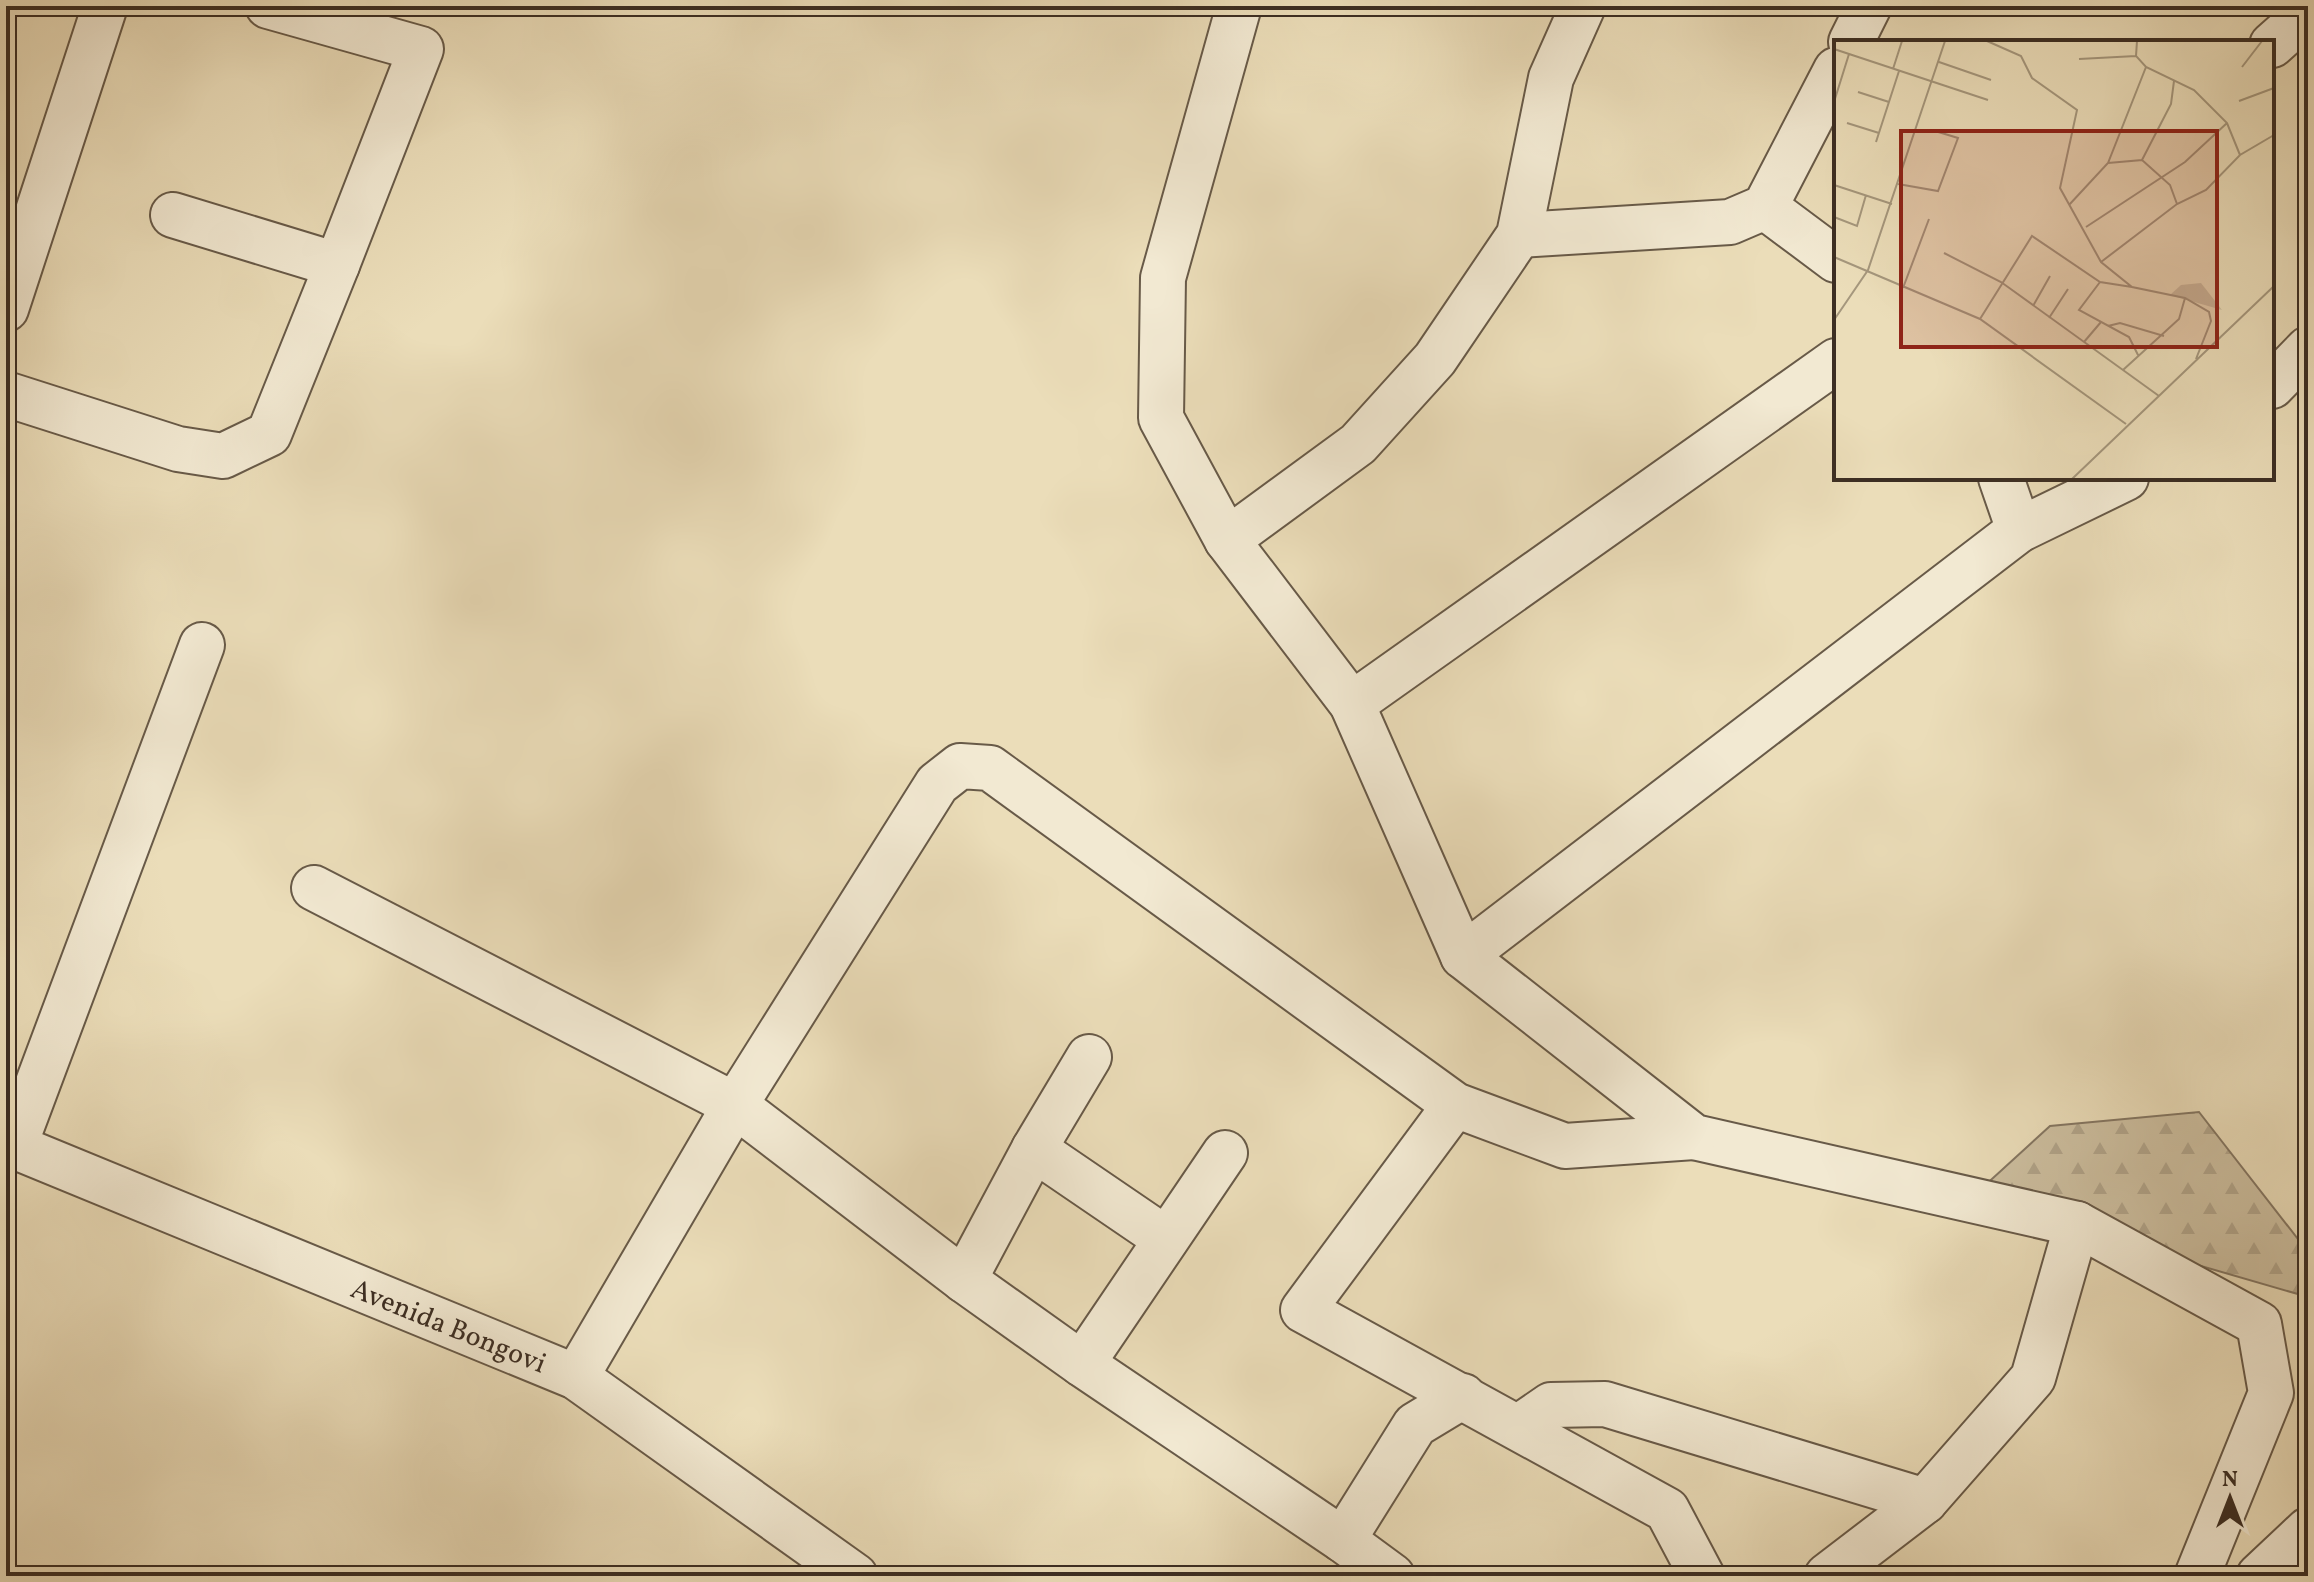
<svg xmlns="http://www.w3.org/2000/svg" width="2314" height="1582" font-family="Vollkorn,serif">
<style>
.forest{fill:url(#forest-firs);stroke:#847662;stroke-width:2}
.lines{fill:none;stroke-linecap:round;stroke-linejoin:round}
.minor-casing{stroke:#685a48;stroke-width:48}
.minor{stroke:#f2e9d2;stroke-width:44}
.labels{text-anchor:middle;stroke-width:6;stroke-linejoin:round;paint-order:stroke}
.street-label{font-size:28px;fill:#3c2e23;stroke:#f2e9d2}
.inset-road{fill:none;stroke:#a5977d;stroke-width:2}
.view{fill:#8f2418;fill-opacity:0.15;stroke:#8f2418;stroke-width:4}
.inset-edge{fill:none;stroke:#3c2e23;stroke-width:4}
</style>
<defs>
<pattern id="forest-firs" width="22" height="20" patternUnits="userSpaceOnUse" patternTransform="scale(2)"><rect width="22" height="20" fill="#cdbfa0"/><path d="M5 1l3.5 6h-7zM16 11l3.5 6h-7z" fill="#b1a48a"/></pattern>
</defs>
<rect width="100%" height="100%" fill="#ebddb9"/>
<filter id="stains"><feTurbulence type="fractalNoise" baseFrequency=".0025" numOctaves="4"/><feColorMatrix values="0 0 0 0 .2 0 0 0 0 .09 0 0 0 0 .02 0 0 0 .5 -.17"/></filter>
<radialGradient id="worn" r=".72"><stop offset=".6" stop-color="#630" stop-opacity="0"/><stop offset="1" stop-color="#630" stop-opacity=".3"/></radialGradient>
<polygon class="forest" points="2199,1112 2308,1252 2308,1297 1970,1199 2050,1126"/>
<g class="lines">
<defs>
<g id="minor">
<polyline points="1239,6 1163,278 1161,418 1227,540 1352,704 1463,956 1694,1137 2077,1224 2259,1324 2271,1393 2197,1576"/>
<polyline points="1851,42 1869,6"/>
<polyline points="2272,45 2308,13"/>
<polyline points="1765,207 1836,260"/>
<polyline points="173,215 337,265"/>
<polyline points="1519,235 1730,222 1765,207 1836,70"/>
<polyline points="6,309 105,6"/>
<polyline points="2272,386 2308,349"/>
<polyline points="6,394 178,449 223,456 269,434 337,265 421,49 268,6"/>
<polyline points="2001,478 2019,530"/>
<polyline points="1227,540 1358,444 1435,359 1519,235 1551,78 1583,6"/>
<polyline points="1352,704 1836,361"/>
<polyline points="314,888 735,1105 964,1280 1082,1364 1343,1540 1392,1576"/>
<polyline points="1463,956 2019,530 2126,478"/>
<polyline points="1455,1105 1303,1310 1667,1510 1702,1576"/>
<polyline points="6,1143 576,1377 855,1576"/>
<polyline points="14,1147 202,645"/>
<polyline points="1034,1149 1166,1239"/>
<polyline points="964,1280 1034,1149 1089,1057"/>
<polyline points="1082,1364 1225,1153"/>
<polyline points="576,1377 735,1105 937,784 960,766 990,768 1455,1105 1565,1146 1694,1137"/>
<polyline points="1519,1427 1551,1405 1605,1404 1925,1501"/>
<polyline points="1343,1540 1415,1425 1463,1396"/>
<polyline points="1827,1576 1925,1501 2033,1378 2077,1224"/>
<polyline points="2259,1576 2308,1530"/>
</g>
</defs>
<use href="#minor" class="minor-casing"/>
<use href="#minor" class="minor"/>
</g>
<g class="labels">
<g class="street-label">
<text transform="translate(449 1325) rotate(22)" y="10">Avenida Bongovi</text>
</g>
</g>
<g transform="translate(1834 40)">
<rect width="440" height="440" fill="#ebddb9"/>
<path d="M367,243L388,270L336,255L347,245Z" fill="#cdbfa0"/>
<path class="inset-road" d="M153,1L187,16L198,38L243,70L226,148L267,222L298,247L351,258L375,272L377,281L362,319M303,1L302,16L312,27L360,50L393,83L406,115M0,9L154,60M245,19L302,16M105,22L157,40M408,27L428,1M59,29L68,1M24,52L55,62M405,61L440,48M0,62L15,14M13,83L45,93M42,102L65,31M308,120L336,145L343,164M274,123L308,120L337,64L340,41M64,144L104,151L124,98L101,91M0,145L58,164M235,165L274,123L312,27M0,177L23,186L32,155M252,187L351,122L393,83M110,213L167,242L325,356M0,217L146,279L292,384M267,222L343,164L372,150L406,115L440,95M266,242L245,270L295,297L304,315M69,248L95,179M199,266L216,236M215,278L234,249M146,279L198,196L266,242L298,247M0,280L34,230L111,1M274,286L286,283L330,296M250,302L267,282M289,330L345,279L351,258M238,439L440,246"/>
<path class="view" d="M67,91H383V307H67Z"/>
<rect width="440" height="440" class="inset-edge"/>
</g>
<rect width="2314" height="1582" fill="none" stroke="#ebddb9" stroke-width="32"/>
<rect x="8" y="8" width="2298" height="1566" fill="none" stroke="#3c2e23" stroke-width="4"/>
<rect x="16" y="16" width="2282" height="1550" fill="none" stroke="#3c2e23" stroke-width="2"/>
<g transform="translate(2230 1498)" stroke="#f2e9d2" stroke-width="6" paint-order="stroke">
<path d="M0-6L14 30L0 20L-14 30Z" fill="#3c2e23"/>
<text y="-12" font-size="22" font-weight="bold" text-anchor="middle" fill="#3c2e23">N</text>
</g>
<rect width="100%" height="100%" filter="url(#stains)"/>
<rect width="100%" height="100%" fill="url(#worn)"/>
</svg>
